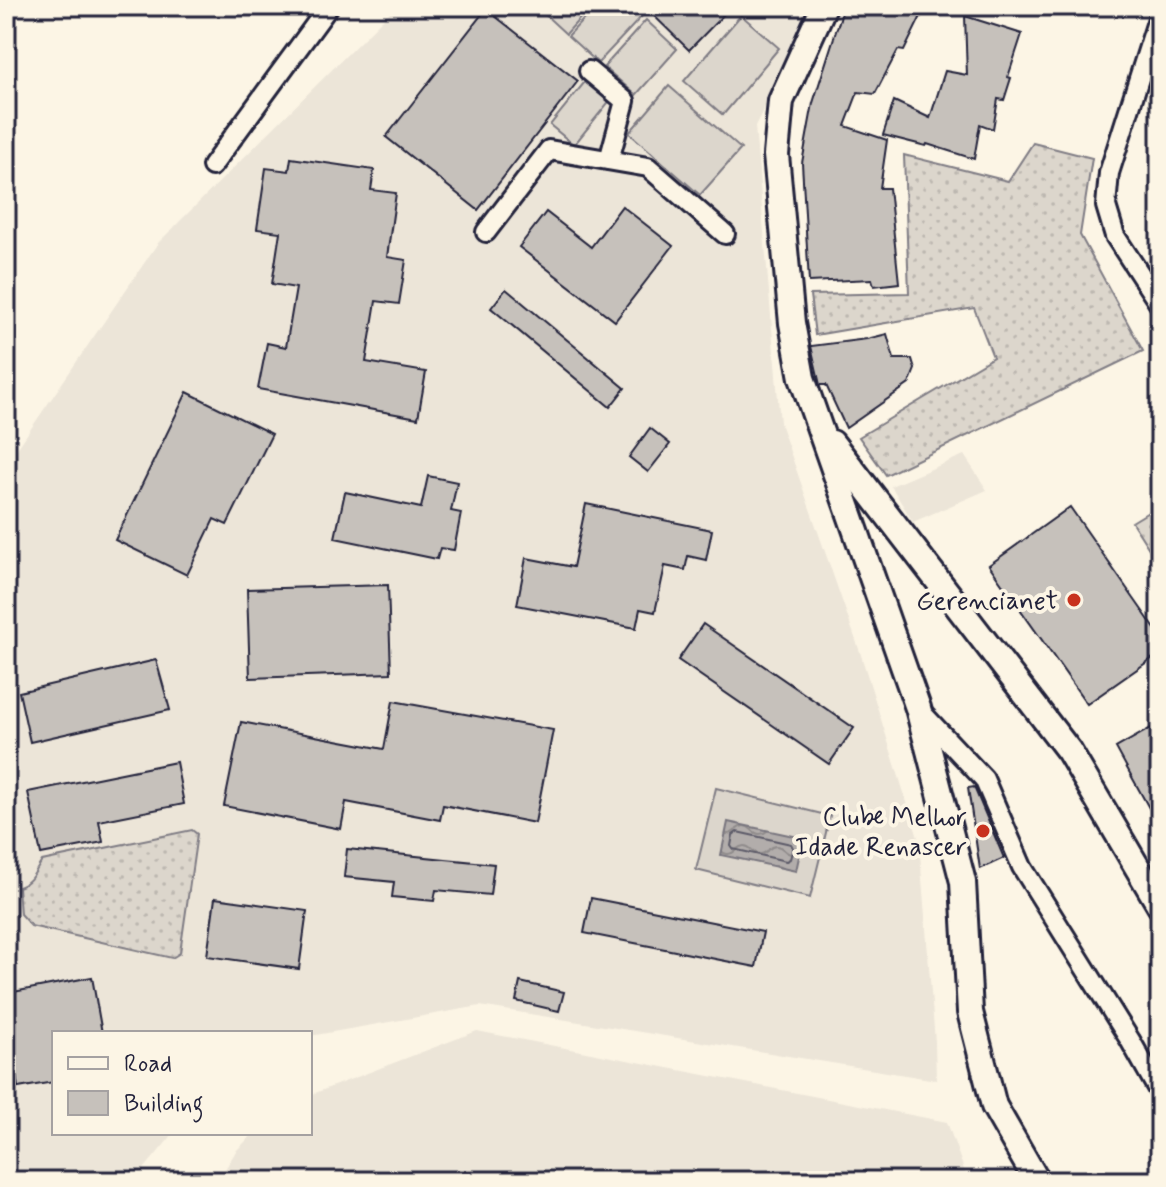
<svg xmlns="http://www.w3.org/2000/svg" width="1166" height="1187" font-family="Mynerve,sans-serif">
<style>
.built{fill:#ece5d8}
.grass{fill:url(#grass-dots);stroke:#7f7c84;stroke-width:2}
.pitch{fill:#dcd6cc;stroke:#7f7c84;stroke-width:2}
.water{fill:url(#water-waves);stroke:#78757e;stroke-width:2}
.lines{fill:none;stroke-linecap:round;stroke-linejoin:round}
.shore{stroke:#5c5a68;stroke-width:2}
.building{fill:#c6c1bb;stroke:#22223b;stroke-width:2}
.street-casing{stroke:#22223b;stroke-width:24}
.secondary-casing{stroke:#22223b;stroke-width:30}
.street{stroke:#fcf5e5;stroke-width:18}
.secondary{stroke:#fcf5e5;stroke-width:24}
.poi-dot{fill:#c8321e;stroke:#fcf5e5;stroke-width:3}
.labels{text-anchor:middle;stroke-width:8;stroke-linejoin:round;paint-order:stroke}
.poi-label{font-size:26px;fill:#22223b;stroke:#fcf5e5;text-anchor:end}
</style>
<defs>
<pattern id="grass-dots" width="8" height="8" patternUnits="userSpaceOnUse" patternTransform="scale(2)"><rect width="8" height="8" fill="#dcd6cc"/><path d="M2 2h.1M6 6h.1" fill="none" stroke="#bcb7b0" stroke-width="1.8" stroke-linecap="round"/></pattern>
<pattern id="water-waves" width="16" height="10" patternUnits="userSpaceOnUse" patternTransform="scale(2)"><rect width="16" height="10" fill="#b2adab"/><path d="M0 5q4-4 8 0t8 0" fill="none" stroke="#908c8c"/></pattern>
</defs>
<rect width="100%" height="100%" fill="#fcf5e5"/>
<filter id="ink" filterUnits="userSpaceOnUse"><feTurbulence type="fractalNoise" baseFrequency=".0125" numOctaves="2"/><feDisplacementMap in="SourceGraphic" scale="16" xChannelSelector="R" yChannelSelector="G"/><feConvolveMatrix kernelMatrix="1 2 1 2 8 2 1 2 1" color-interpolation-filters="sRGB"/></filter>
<g filter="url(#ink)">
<g class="built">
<polygon points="396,6 816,6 755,126 780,423 860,652 919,841 935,1042 936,1080 480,1006 310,1036 310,1033 54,1033 54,1133 174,1133 134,1181 6,1181 6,465 158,243"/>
<polygon points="964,455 987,490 913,522 891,486"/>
<polygon points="477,1031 947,1122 968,1181 218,1181 236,1151 254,1133 310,1133 310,1095"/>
</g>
<g class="grass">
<polygon points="1033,143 1092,158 1080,235 1143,351 886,475 859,437 993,357 974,308 815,335 810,295 909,293 904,155 1008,181"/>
<polygon points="1160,505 1160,566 1132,522"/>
<path d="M192,830L197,834L180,953L172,958L31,926L20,914L18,887C31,883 35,872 42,861Z"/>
</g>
<g class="pitch">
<polygon points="545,6 591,6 566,34 541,11"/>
<polygon points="596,6 634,6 643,15 598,63 568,36"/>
<polygon points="741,15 779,48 723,115 684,81"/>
<polygon points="646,20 677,49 636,95 604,67"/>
<polygon points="588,78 612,98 574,145 550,125"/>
<polygon points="669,86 741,149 700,195 629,133"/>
<polygon points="716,788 830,816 810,898 696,870"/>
</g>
<polygon class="water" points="728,822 803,838 796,871 721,855"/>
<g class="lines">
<polygon class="shore" points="737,832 791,844 793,848 790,859 786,861 733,849 731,846 733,835"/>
</g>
<g class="building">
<polygon points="644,6 732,6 689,50"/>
<polygon points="844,6 926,6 904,51 898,50 875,94 858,92 845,126 887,140 880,188 889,188 899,283 874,286 872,279 809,282 802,163 813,103"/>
<polygon points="486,9 578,81 478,210 386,137"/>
<polygon points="965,16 1022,34 1008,77 1011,78 1004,100 998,99 993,129 980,124 974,159 927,144 926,146 883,135 894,101 930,118 945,71 967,75"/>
<polygon points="291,158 374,170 371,190 396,193 387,257 406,260 399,304 376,301 366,362 426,372 418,418 258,389 267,343 286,347 296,288 272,284 280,232 257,229 266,168 289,171"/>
<polygon points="622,206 673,246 615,321 519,247 546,212 591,247"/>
<polygon points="506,289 625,388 610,407 491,308"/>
<polygon points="887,334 894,359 912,359 915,369 909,384 846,428 826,385 820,385 811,346 867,339"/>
<polygon points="187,392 272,434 227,525 214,519 187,575 115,540"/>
<polygon points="650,428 670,444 648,472 629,457"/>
<polygon points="428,476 457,482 451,511 461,513 454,550 440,548 437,559 335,538 345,492 421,508"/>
<polygon points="586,504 712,530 706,560 688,556 685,570 665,566 655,612 640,609 636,628 517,605 526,558 573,567"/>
<polygon points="1070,507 1160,636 1160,653 1087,704 989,565"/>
<polygon points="388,585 391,673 250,678 247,589"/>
<polygon points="703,624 854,728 829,764 678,660"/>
<polygon points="156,660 170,710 30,742 19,692"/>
<polygon points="393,701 553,730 535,823 443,805 440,820 346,802 341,829 224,806 241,722 384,749"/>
<polygon points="1160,723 1160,828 1116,748"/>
<polygon points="176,762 184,804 99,821 103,842 41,854 28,792"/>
<polygon points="974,787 1004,858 980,869 968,788"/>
<polygon points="347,849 494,864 490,895 436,890 434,901 392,897 394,882 344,877"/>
<polygon points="215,898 307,911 299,969 207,956"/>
<polygon points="591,898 763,932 756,967 584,933"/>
<polygon points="92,977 102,1033 54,1033 54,1082 18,1088 16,1075 6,1077 6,1006 10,1006 8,993"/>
<polygon points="520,982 564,992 559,1011 516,1001"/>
</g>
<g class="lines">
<defs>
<g id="street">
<polyline points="1160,12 1109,173 1106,206 1115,236 1160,305"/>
<polyline points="589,71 625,101 609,160"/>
<polyline points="212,166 329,6"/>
<polyline points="486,232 549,150 648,167 725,234"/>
<polyline points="919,710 984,779 1022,867 1130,1040 1160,1093"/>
</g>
<g id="secondary">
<polyline points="824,6 781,101 776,155 792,323 802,378 918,708 963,882 970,1012 994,1106 1037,1181"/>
<polyline points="832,443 1069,751 1160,906"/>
</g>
</defs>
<use href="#street" class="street-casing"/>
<use href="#secondary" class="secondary-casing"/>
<use href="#street" class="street"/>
<use href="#secondary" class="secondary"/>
</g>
</g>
<g class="poi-dot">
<circle cx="1074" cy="600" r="8"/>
<circle cx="983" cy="831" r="8"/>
</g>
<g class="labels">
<g class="poi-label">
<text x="1058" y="609">Gerencianet</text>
<text x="967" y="825">Clube Melhor<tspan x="967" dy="30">Idade Renascer</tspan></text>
</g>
</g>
<rect width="1166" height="1187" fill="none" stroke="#fcf5e5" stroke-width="32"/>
<rect x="16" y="16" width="1134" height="1155" fill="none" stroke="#22223b" stroke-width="3" filter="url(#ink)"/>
<rect x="52" y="1031" width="260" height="104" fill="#fcf5e5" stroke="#a5a1a1" stroke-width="2"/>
<rect x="68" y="1057" width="40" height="12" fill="#fcf5e5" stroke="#a5a1a1" stroke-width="2"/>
<text x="124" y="1071" font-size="24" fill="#22223b">Road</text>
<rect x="68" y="1091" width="40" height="24" fill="#c6c1bb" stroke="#a5a1a1" stroke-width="2"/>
<text x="124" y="1111" font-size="24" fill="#22223b">Building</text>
</svg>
